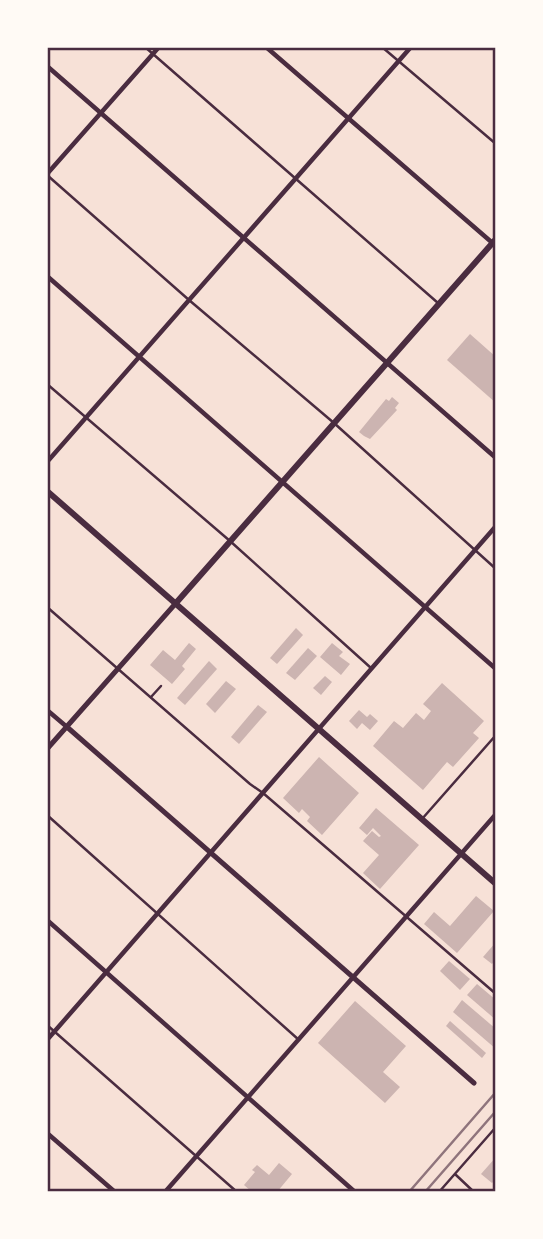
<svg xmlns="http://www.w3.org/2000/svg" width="543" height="1239" font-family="'Archivo Narrow',sans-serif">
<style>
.building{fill:#ccb4b1}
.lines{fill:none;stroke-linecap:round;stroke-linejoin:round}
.service{stroke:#4a2c40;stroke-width:2.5}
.minor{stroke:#4a2c40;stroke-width:4.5}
.tertiary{stroke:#4a2c40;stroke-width:5}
.secondary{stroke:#4a2c40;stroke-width:6}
.rail{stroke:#8f747c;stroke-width:2.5}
.neatline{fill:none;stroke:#4a2c40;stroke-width:2.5}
</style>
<rect width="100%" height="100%" fill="#f7e1d7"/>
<g class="building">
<polygon points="470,334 496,357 496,403 447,360"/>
<polygon points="392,397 399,403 395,408 397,410 370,439 364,436 359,432 386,399 389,401"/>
<polygon points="296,628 303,635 277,664 270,658"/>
<polygon points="189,643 196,649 182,666 185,669 172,684 150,665 163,650 175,660"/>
<polygon points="332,643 343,652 339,656 350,664 341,675 320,657"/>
<polygon points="308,648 317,656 295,680 286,673"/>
<polygon points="209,661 217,669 185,705 177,698"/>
<polygon points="325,676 332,682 321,695 313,688"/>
<polygon points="226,681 236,689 215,713 206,704"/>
<polygon points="442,683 484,721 473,733 479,738 453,767 447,762 423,790 373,746 394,721 403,728 416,713 424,720 431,711 423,704"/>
<polygon points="258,705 267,712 239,744 231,737"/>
<polygon points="359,710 367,717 370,714 378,721 370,730 362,723 357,729 349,721"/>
<polygon points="319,757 359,793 322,835 307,821 310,817 302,809 299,813 283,798"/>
<polygon points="376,808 419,845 380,889 363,873 379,855 363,841 372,831 379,837 381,836 373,828 367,835 359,828"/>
<polygon points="476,896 494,911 457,953 424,924 434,912 450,926"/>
<polygon points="496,942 496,959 492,964 483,957"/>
<polygon points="449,961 470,979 460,990 440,971"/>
<polygon points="477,984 496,1000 496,1020 467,995"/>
<polygon points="462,1000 496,1029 496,1049 453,1012"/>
<polygon points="355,1001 406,1046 383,1072 400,1087 385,1103 318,1043"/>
<polygon points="450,1021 486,1053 482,1058 446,1026"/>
<polygon points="496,1157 496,1179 492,1183 481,1174"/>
<polygon points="279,1163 292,1174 277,1192 252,1192 244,1185 255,1172 252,1170 257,1165 269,1175"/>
</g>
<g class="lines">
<g class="service">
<polyline points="145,47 438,303"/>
<polyline points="382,47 496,144"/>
<polyline points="47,175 189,300 334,423 496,569"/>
<polyline points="47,384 230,541 371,668"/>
<polyline points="47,607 250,784 263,793 496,994"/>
<polyline points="151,697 161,686"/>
<polyline points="47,815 299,1040"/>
<polyline points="422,819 496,735"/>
<polyline points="47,1025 237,1192"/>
<polyline points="456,1175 474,1192"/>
<polyline points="439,1192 496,1127"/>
</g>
<g class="minor">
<polyline points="266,47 496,246"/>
<polyline points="47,66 496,458"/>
<polyline points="47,174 159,47"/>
<polyline points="47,276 496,669"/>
<polyline points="47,462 411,47"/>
<polyline points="47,710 67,727"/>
<polyline points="47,920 355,1192"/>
<polyline points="47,1040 496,526"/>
<polyline points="47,1133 115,1192"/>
<polyline points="165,1192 496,814"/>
</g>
<g class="tertiary">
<polyline points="67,727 474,1083"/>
<polyline points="47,749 176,603"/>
</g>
<g class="secondary">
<polyline points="47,491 496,884"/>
<polyline points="176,603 496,239"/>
</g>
<g class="rail">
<polyline points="409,1192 496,1092"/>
<polyline points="425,1192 496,1111"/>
</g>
</g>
<rect width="543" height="1239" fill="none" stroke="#fffaf5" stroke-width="98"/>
<rect x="49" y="49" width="445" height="1141" class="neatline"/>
</svg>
